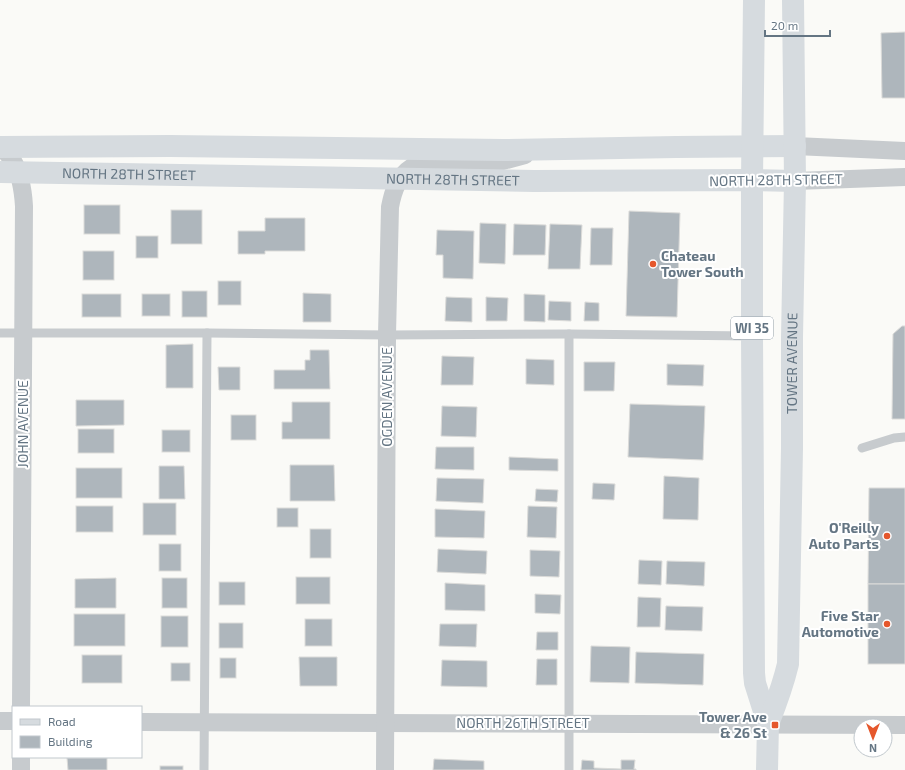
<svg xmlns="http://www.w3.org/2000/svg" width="905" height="770" font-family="'Exo 2',sans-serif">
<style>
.building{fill:#aeb6bc;stroke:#dbdbd9}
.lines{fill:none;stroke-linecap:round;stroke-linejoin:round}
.lane{stroke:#c7cbce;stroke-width:9}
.street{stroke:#c7cbce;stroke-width:18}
.secondary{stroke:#d6dbdf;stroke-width:22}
.primary{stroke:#d6dbdf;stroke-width:22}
.poi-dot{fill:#e5572c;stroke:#fff;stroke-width:1.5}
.labels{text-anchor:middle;stroke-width:4;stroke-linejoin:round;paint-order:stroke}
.shield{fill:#fff;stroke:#929ea8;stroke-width:1}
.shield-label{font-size:13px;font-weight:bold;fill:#647583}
.street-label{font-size:14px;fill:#647583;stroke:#fff}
.poi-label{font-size:14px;font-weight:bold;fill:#647583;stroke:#fff;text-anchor:end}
</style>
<rect width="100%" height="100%" fill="#fafaf7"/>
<g class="building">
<polygon points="905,32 905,98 882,98 881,33"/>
<rect x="84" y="205" width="36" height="29"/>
<rect x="171" y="210" width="31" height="34"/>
<polygon points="629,211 680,213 677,317 626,316"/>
<polygon points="265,218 305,218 305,251 265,251 265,254 238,254 238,231 265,231"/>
<polygon points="480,223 506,224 505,264 479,263"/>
<polygon points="514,224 546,225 545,255 513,255"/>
<polygon points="550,224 582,225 580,269 548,269"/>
<polygon points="591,228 613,228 612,265 590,265"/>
<polygon points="437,230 474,231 473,279 443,278 443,255 436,255"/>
<rect x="136" y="236" width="22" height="22"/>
<rect x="83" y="251" width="31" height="29"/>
<rect x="218" y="281" width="23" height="24"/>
<rect x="182" y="291" width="25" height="26"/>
<polygon points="303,293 331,294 331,322 303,322"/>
<rect x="82" y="294" width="39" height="23"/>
<rect x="142" y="294" width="28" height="22"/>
<polygon points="524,294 545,295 545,322 524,321"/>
<polygon points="446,297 472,298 472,322 445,321"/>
<polygon points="486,297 508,298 507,321 486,321"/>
<polygon points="549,301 571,302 571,321 548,320"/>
<polygon points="585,302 599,303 599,321 584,321"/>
<polygon points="902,326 905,326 905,419 892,419 893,334"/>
<polygon points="193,344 193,388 166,388 166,345"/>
<polygon points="310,350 329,350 330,389 274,389 274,370 305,370 305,360 310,360"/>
<polygon points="442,356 474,357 473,385 441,385"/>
<polygon points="526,359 554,360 554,385 526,384"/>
<polygon points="584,362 615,362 614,391 584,391"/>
<polygon points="667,364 704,365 703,386 667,385"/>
<polygon points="218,367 240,367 240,390 219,390"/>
<polygon points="76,400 124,400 124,425 76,426"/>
<polygon points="292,402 330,402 330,439 282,439 282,422 292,422"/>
<polygon points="630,404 705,406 703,460 628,457"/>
<polygon points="442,406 477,407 476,437 441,436"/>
<rect x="231" y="415" width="25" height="25"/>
<rect x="78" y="429" width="36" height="24"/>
<rect x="162" y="430" width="28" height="22"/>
<polygon points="436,447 474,447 474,470 435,469"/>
<polygon points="509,457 558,459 558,471 509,470"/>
<polygon points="290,465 334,465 335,501 290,501"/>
<polygon points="159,466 184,466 185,499 159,499"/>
<rect x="76" y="468" width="46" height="30"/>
<polygon points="664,476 699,478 698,520 663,519"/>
<polygon points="437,478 484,479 483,503 436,501"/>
<polygon points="593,483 615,484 614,500 592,499"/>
<polygon points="869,488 905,488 905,584 868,584"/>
<polygon points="536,489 558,490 557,502 535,501"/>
<rect x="143" y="503" width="33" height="32"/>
<rect x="76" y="506" width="37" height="26"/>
<polygon points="528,506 557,507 556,538 527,537"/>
<rect x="277" y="508" width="21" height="19"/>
<polygon points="435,509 485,511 484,538 435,537"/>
<rect x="310" y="529" width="21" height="29"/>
<rect x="159" y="544" width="22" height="27"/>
<polygon points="438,549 487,551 486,574 437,572"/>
<polygon points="530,550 560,551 559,577 530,576"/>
<polygon points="639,560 662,561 661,585 638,584"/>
<polygon points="667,561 705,562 704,586 666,584"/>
<rect x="296" y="577" width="34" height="27"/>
<polygon points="116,578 116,608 75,608 75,579"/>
<rect x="162" y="578" width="25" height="30"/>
<rect x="219" y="582" width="26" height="23"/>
<polygon points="445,583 485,585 485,611 445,610"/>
<rect x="868" y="584" width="37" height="80"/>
<polygon points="535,594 561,595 560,614 535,613"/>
<polygon points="638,597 661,598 660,627 637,627"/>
<polygon points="666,606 703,607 702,631 665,630"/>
<rect x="74" y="614" width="51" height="32"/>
<rect x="161" y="616" width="27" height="31"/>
<rect x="305" y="619" width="27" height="27"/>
<rect x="219" y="623" width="24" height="25"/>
<polygon points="440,624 477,624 476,647 439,646"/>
<polygon points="537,632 558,632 558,650 536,650"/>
<polygon points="591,646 630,647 629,683 590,682"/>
<polygon points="636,652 704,654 703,685 635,683"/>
<rect x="82" y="655" width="40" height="28"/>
<polygon points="299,657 337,657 337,686 300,686"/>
<rect x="220" y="658" width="16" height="20"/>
<polygon points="537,659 557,659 557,685 536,685"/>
<polygon points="442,660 487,661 487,687 441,686"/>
<rect x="171" y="663" width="19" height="18"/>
<polygon points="67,758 107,758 107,770 68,770"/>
<polygon points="434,759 484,761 484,770 433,770"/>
<polygon points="582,760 594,761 594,768 621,769 621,760 635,760 634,769 636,769 636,770 581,770"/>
<rect x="160" y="766" width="23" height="4"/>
</g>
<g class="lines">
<g class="lane">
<polyline points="0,333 207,333 387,335 569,334 752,336"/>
<polyline points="569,334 569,770"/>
<polyline points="862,448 894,438 905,437"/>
<polyline points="204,770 207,333"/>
</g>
<g class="street">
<polyline points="795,146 905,151"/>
<path d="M1,147C5,151 10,156 13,161C21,175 23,190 24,206L21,707"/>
<polyline points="795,181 905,177"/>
<polyline points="0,721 13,721"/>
<polyline points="141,722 905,725"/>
<polyline points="21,770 21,757"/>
<path d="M385,770L387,335L390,207C393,191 398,176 412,167C417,164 423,163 428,162L488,163L499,162L525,155"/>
</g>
<g class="secondary">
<polyline points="0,147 170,146 503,150 676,147 795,146"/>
<path id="s1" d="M0,172L534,181L752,180L795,181"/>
</g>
<g class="primary">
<polyline points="754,0 752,180 752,336 754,673 755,683 768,724 767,770"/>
<path id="s2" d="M768,724C776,704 783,685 788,664L792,448V337L795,181L793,0"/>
</g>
</g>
<g class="poi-dot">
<circle cx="653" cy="264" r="4"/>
<circle cx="887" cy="536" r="4"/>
<circle cx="887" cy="624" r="4"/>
<rect x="771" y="721" width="8" height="8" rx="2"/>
</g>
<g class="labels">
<rect class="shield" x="731" y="317" width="42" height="22" rx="3"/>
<g class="shield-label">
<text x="752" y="333">WI 35</text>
</g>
<g class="street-label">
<text dy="5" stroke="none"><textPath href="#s1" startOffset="129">NORTH 28TH STREET</textPath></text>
<text dy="5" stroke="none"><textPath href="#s1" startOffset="453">NORTH 28TH STREET</textPath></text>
<text transform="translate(776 180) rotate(-1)" y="5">NORTH 28TH STREET</text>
<text dy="5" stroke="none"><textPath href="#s2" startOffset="364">TOWER AVENUE</textPath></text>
<text transform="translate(387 397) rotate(-90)" y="5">OGDEN AVENUE</text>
<text transform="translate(23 424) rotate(-90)" y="5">JOHN AVENUE</text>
<text x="523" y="728">NORTH 26TH STREET</text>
</g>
<g class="poi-label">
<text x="661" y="261" text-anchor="start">Chateau<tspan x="661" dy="16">Tower South</tspan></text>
<text x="879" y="533">O'Reilly<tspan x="879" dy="16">Auto Parts</tspan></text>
<text x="879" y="621">Five Star<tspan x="879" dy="16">Automotive</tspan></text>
<text x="767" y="722">Tower Ave<tspan x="767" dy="16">&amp; 26 St</tspan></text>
</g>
</g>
<rect x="12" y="706" width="130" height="52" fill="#ffffff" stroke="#c1c8cd"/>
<rect x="20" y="719" width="20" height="6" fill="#d6dbdf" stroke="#c1c8cd"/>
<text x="48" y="726" font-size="12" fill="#647583">Road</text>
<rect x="20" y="736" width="20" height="12" fill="#aeb6bc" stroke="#c1c8cd"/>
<text x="48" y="746" font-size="12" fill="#647583">Building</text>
<g transform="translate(873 738) rotate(180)"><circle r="19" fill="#ffffff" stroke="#c1c8cd"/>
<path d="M0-3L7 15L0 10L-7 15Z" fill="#e5572c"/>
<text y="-6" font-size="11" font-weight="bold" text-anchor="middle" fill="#647583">N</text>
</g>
<path d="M765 30v6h65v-6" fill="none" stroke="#647583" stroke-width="2"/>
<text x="771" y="30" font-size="12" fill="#647583" stroke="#ffffff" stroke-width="3" paint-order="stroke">20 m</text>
</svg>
